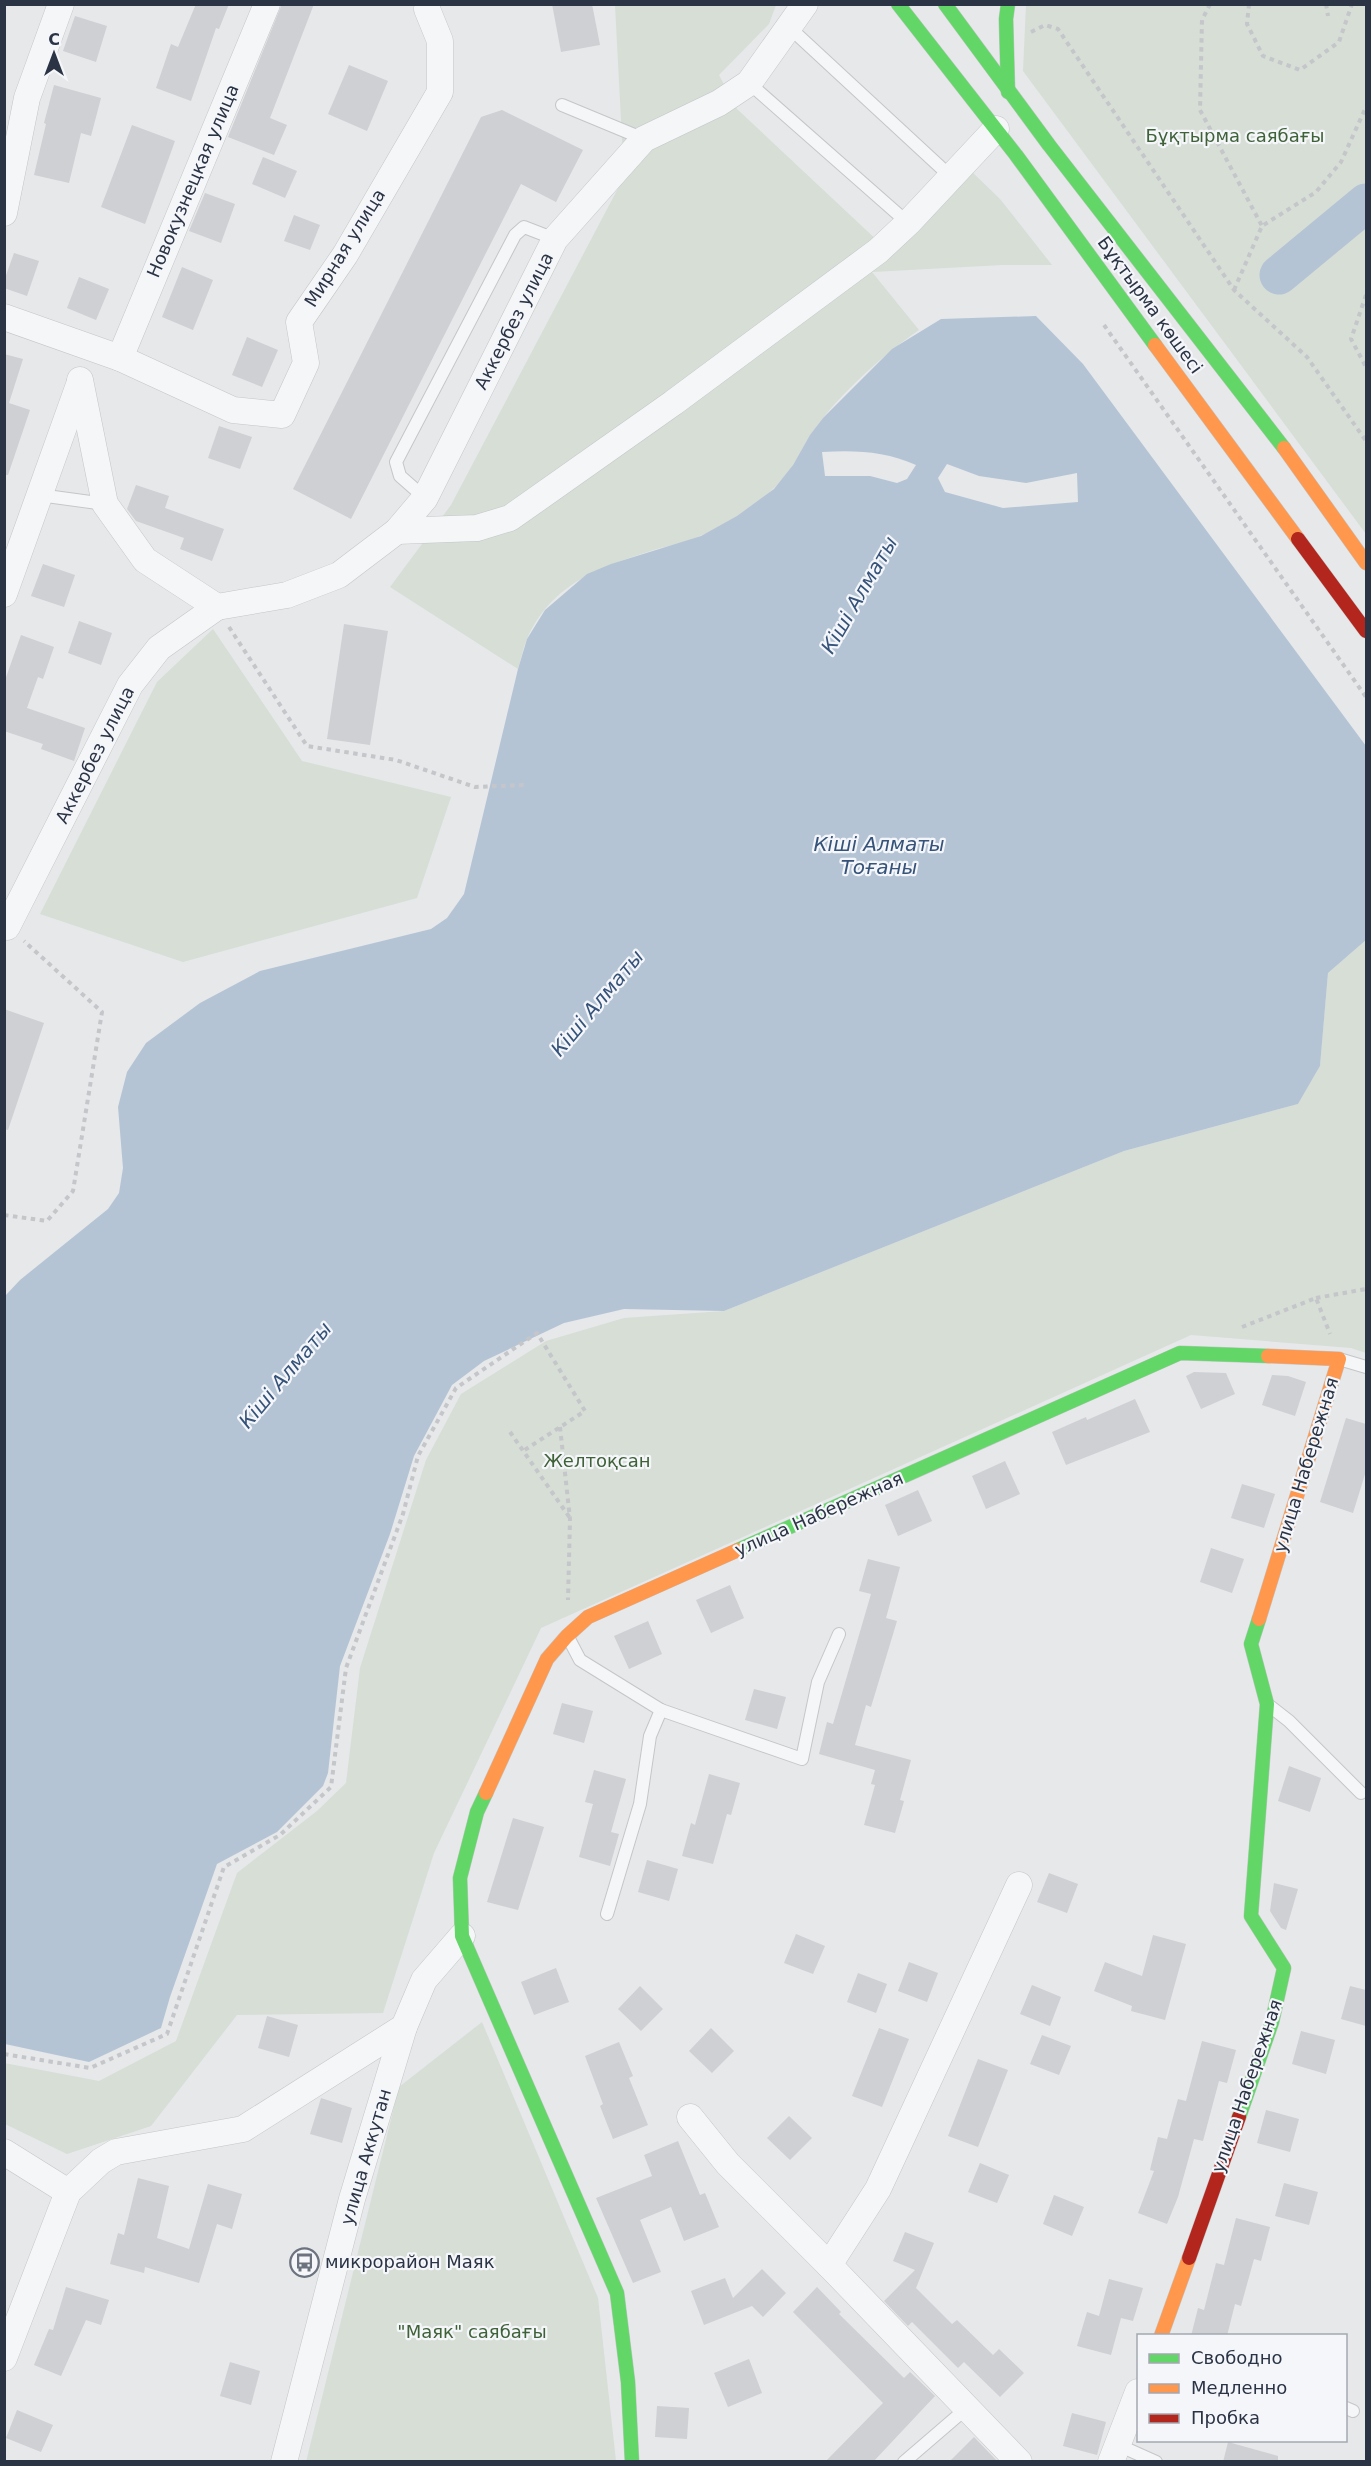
<svg xmlns="http://www.w3.org/2000/svg" width="1371" height="2466" font-family="'DejaVu Sans',sans-serif">
<style>
.green{fill:#d6ded6}
.water{fill:#b4c4d5;fill-rule:evenodd}
.lines{fill:none;stroke-linecap:round;stroke-linejoin:round}
.river{stroke:#b4c4d5;stroke-width:39}
.building{fill:#ced0d3}
.lane-casing{stroke:#c4c6c8;stroke-width:14}
.street-casing{stroke:#c4c6c8;stroke-width:27}
.fast-casing{stroke:#c4c6c8;stroke-width:15}
.slow-casing{stroke:#c4c6c8;stroke-width:15}
.jam-casing{stroke:#c4c6c8;stroke-width:15}
.path{stroke:#c5c6ca;stroke-width:4;stroke-dasharray:4.5 4.5;stroke-linecap:butt}
.lane{stroke:#f5f6f7;stroke-width:12}
.street{stroke:#f5f6f7;stroke-width:26}
.fast{stroke:#63d668;stroke-width:14}
.slow{stroke:#ff974d;stroke-width:14}
.jam{stroke:#b3261e;stroke-width:14}
.labels{text-anchor:middle;stroke-width:4.5;stroke-linejoin:round;paint-order:stroke}
.park-label{font-size:18px;fill:#3f6138;stroke:#f4f6f9}
.street-label{font-size:18px;fill:#2b3445;stroke:#f4f6f9}
.poi-label{font-size:18px;fill:#2b3445;stroke:#f4f6f9;text-anchor:start}
.water-label{font-size:20px;font-style:italic;fill:#34527a;stroke:#f4f6f9}
</style>
<rect width="100%" height="100%" fill="#e6e8ea"/>
<g class="green">
<path d="M615,5H776L769,24L719,75L737,109L881,244L970,170L1000,199L1052,265H1002L872,272L919,330C885,353 841,393 817,426C801,447 793,472 773,489C753,508 726,525 700,536C687,542 671,545 657,549C603,566 552,582 527,639C523,648 521,659 518,669L390,587L451,505L624,177Z"/>
<polygon points="1026,5 1366,5 1366,534 1023,71"/>
<polygon points="213,629 302,761 451,797 417,898 183,962 40,914 157,682"/>
<polygon points="1366,940 1366,1353 1351,1348 1191,1335 541,1628 434,1853 383,2013 237,2015 151,2126 67,2154 5,2124 4,2063 99,2081 176,2041 237,1873 317,1811 346,1783 360,1668 426,1460 461,1394 546,1341 624,1318 724,1311 1124,1151 1298,1104 1320,1066 1328,973"/>
<polygon points="482,2022 598,2298 616,2461 306,2462 399,2087"/>
</g>
<path class="water" d="M1036,316L1083,364L1366,746V940L1328,973L1320,1066L1298,1104L1124,1151L724,1311L624,1309L564,1323L484,1361L452,1385L414,1456L390,1534L340,1666L328,1773L323,1786L277,1832L217,1864L170,1997L161,2028L89,2062L5,2044V1296L20,1280L108,1209L119,1193L123,1168L118,1107L127,1072L146,1043L200,1003L260,971L431,929L447,918L464,894L518,669L527,639L545,610L587,574L611,564L701,536L737,516L774,489L793,465L810,435L823,418L892,349L941,319ZM822,452C854,450 886,451 916,465L907,479L897,483L870,476H825ZM947,464L979,476L1026,483L1077,473L1078,502L1003,508L945,492L938,478Z"/>
<g class="lines">
<polyline class="river" points="1279,275 1366,203"/>
</g>
<g class="building">
<polygon points="196,4 229,4 219,29 216,28 191,101 156,88 171,44 178,47"/>
<polygon points="282,4 314,4 270,118 287,125 274,155 228,137"/>
<polygon points="552,4 592,4 600,45 561,52"/>
<polygon points="75,16 107,26 96,62 63,51"/>
<polygon points="349,65 388,81 367,131 328,114"/>
<polygon points="54,85 101,98 91,136 81,133 69,183 34,175 46,124 44,123"/>
<polygon points="502,110 583,150 556,202 521,184 351,519 293,489 481,117"/>
<polygon points="132,125 175,141 145,224 101,207"/>
<polygon points="263,157 297,171 285,198 252,184"/>
<polygon points="205,193 235,204 221,243 189,231"/>
<polygon points="294,215 320,225 310,250 284,241"/>
<polygon points="14,253 39,261 27,296 4,288 4,281"/>
<polygon points="182,267 213,280 193,330 162,317"/>
<polygon points="79,277 109,289 96,320 67,308"/>
<polygon points="247,337 278,350 262,387 232,375"/>
<polygon points="4,354 23,359 9,403 30,410 8,475 4,475"/>
<polygon points="219,426 252,437 240,469 208,458"/>
<polygon points="136,485 169,496 165,508 224,529 212,561 180,549 184,538 136,521 127,509"/>
<polygon points="43,564 75,575 64,607 31,596"/>
<polygon points="79,621 112,633 101,665 68,653"/>
<polygon points="344,624 388,631 370,745 327,739"/>
<polygon points="21,635 54,647 43,679 38,677 27,708 85,728 74,761 41,749 43,744 4,731 4,683"/>
<polygon points="4,1009 44,1023 8,1130 4,1129"/>
<polygon points="1194,1372 1226,1373 1235,1394 1201,1409 1186,1376"/>
<polygon points="1272,1375 1288,1376 1306,1382 1295,1416 1262,1405"/>
<polygon points="1135,1399 1150,1432 1066,1465 1052,1432 1086,1417 1087,1420"/>
<polygon points="1346,1418 1366,1424 1366,1471 1353,1513 1320,1502"/>
<polygon points="1005,1461 1020,1494 986,1509 972,1476"/>
<polygon points="1242,1484 1275,1494 1264,1528 1231,1518"/>
<polygon points="918,1490 932,1521 898,1536 885,1505"/>
<polygon points="1211,1548 1244,1559 1232,1593 1200,1582"/>
<polygon points="868,1559 900,1567 886,1618 897,1621 871,1707 866,1705 855,1745 911,1760 900,1800 904,1801 895,1833 864,1825 875,1785 871,1784 875,1770 819,1754 827,1722 833,1724 871,1594 859,1591"/>
<polygon points="730,1585 744,1618 711,1633 696,1600"/>
<polygon points="648,1621 662,1654 629,1669 614,1636"/>
<polygon points="754,1689 786,1697 777,1729 745,1720"/>
<polygon points="562,1703 593,1711 584,1743 553,1734"/>
<polygon points="1289,1766 1321,1778 1310,1812 1278,1801"/>
<polygon points="594,1770 626,1779 611,1832 619,1834 610,1866 579,1857 593,1804 585,1802"/>
<polygon points="709,1774 740,1783 731,1815 727,1814 713,1864 682,1856 691,1823 695,1825"/>
<polygon points="513,1818 544,1827 518,1910 487,1902"/>
<polygon points="647,1860 678,1869 669,1901 638,1892"/>
<polygon points="1049,1873 1078,1884 1067,1913 1037,1902"/>
<polygon points="1274,1883 1298,1889 1286,1930 1281,1928 1270,1911"/>
<polygon points="796,1934 825,1946 813,1974 784,1963"/>
<polygon points="1153,1935 1186,1944 1165,2020 1131,2011 1132,2006 1094,1991 1105,1962 1142,1976"/>
<polygon points="909,1962 938,1973 927,2002 898,1991"/>
<polygon points="556,1968 569,2002 534,2015 521,1982"/>
<polygon points="858,1973 887,1984 876,2013 847,2002"/>
<polygon points="1032,1985 1061,1997 1050,2026 1020,2014"/>
<polygon points="640,1986 663,2009 641,2031 618,2009"/>
<polygon points="1350,1986 1366,1990 1366,2026 1341,2019"/>
<polygon points="267,2016 298,2025 289,2057 258,2048"/>
<polygon points="711,2028 734,2051 712,2073 689,2051"/>
<polygon points="879,2028 909,2039 882,2107 852,2096"/>
<polygon points="1301,2031 1335,2040 1326,2074 1292,2064"/>
<polygon points="1042,2035 1071,2046 1059,2075 1030,2064"/>
<polygon points="1202,2041 1236,2050 1227,2083 1219,2081 1203,2141 1194,2139 1178,2197 1167,2224 1138,2213 1154,2171 1150,2170 1158,2137 1167,2139 1178,2099 1186,2101"/>
<polygon points="619,2042 633,2076 629,2078 648,2125 613,2139 600,2106 603,2104 585,2056"/>
<polygon points="978,2059 1008,2070 978,2147 948,2136"/>
<polygon points="321,2098 352,2108 342,2143 310,2134"/>
<polygon points="1266,2110 1299,2119 1290,2152 1257,2143"/>
<polygon points="789,2116 812,2138 790,2160 767,2138"/>
<polygon points="678,2141 700,2195 705,2193 719,2227 684,2241 671,2207 640,2220 661,2272 633,2283 596,2198 652,2176 644,2155"/>
<polygon points="980,2163 1009,2175 997,2203 968,2192"/>
<polygon points="138,2178 169,2186 157,2238 189,2249 208,2184 242,2194 232,2229 217,2224 199,2283 145,2267 144,2273 110,2264 118,2233 124,2235"/>
<polygon points="1284,2183 1318,2192 1309,2225 1275,2216"/>
<polygon points="1054,2195 1084,2207 1072,2236 1043,2224"/>
<polygon points="1236,2218 1270,2227 1261,2261 1254,2259 1241,2306 1235,2304 1227,2336 1191,2336 1198,2308 1204,2310 1216,2263 1224,2265"/>
<polygon points="905,2232 934,2243 916,2288 952,2324 957,2320 993,2355 999,2349 1024,2373 1000,2397 964,2362 958,2368 912,2322 908,2326 884,2301 915,2270 893,2261"/>
<polygon points="762,2269 786,2293 763,2317 752,2306 704,2325 691,2291 725,2278 733,2298"/>
<polygon points="1109,2279 1143,2288 1133,2321 1121,2318 1111,2355 1077,2346 1087,2312 1099,2316"/>
<polygon points="66,2287 109,2300 101,2325 86,2320 61,2376 34,2365 49,2329 53,2330"/>
<polygon points="817,2287 841,2312 839,2314 904,2378 910,2372 935,2396 873,2462 825,2462 883,2403 793,2312"/>
<polygon points="749,2359 762,2393 728,2407 714,2373"/>
<polygon points="230,2362 260,2371 251,2405 220,2396"/>
<polygon points="657,2406 689,2408 687,2439 655,2437"/>
<polygon points="17,2410 53,2425 41,2452 6,2438"/>
<polygon points="1072,2413 1106,2422 1097,2455 1063,2446"/>
<polygon points="974,2437 998,2462 949,2462"/>
<polygon points="1228,2442 1278,2456 1278,2462 1223,2462"/>
</g>
<g class="lines">
<defs>
<g id="lane">
<polyline points="790,28 950,176"/>
<polyline points="749,83 908,223"/>
<polyline points="562,105 644,139"/>
<polyline points="39,495 105,504"/>
<polyline points="425,498 400,476 396,462 515,235 524,227 555,239"/>
<polyline points="1339,1359 1366,1367"/>
<polyline points="569,1639 580,1660 661,1710 802,1759 818,1682 839,1634"/>
<polyline points="1271,1707 1289,1721 1361,1793"/>
<polyline points="607,1914 640,1804 650,1736 661,1710"/>
<polyline points="1346,2408 1353,2411"/>
<polyline points="1118,2445 1156,2462"/>
<polyline points="904,2462 968,2407"/>
</g>
<g id="street">
<polyline points="4,213 27,98 61,4"/>
<polyline points="4,317 120,358 233,410 282,415 306,363 299,322 345,255 440,92 440,41 427,9"/>
<polyline points="120,358 267,4"/>
<polyline points="80,380 105,504 145,560 217,607 287,595 339,575 397,531 425,498 555,239 644,139 719,103 749,83 805,4"/>
<polyline points="397,531 477,528 510,518 673,403 878,251 908,223 996,129"/>
<polyline points="4,594 80,382"/>
<polyline points="4,926 7,927 130,685 159,648 217,607"/>
<polyline points="690,2117 728,2164 829,2265 1019,2462"/>
<polyline points="4,2152 68,2192"/>
<polyline points="829,2265 878,2189 1019,1885"/>
<polyline points="4,2358 68,2192 101,2161 116,2152 243,2129 404,2027 424,1980 462,1936"/>
<polyline points="284,2462 352,2199 404,2027"/>
<polyline points="1111,2462 1138,2392"/>
</g>
<g id="fast">
<polyline points="898,4 1016,155 1155,345"/>
<polyline points="945,4 1049,145 1284,448"/>
<polyline points="1008,4 1006,19 1008,92"/>
<polyline points="738,1550 1180,1353 1268,1356"/>
<polyline points="486,1793 477,1812 460,1878 462,1936 617,2293 628,2382 632,2462"/>
<polyline points="1239,2117 1272,2022 1284,1968 1251,1916 1267,1704 1251,1644 1259,1619"/>
</g>
<g id="slow">
<polyline points="1155,345 1298,539"/>
<polyline points="1284,448 1366,563"/>
<polyline points="1259,1619 1339,1359 1268,1356"/>
<polyline points="486,1793 547,1659 567,1636 588,1617 738,1550"/>
<polyline points="1161,2336 1189,2258"/>
</g>
<g id="jam">
<polyline points="1298,539 1366,631"/>
<polyline points="1189,2258 1239,2117"/>
</g>
</defs>
<use href="#lane" class="lane-casing"/>
<use href="#street" class="street-casing"/>
<use href="#fast" class="fast-casing"/>
<use href="#slow" class="slow-casing"/>
<use href="#jam" class="jam-casing"/>
<g class="path">
<polyline points="1210,4 1202,20 1200,110 1262,226"/>
<polyline points="1249,4 1247,24 1263,56 1300,70 1339,42 1352,4"/>
<polyline points="1326,4 1328,16"/>
<polyline points="1031,32 1045,25 1058,29 1234,290 1307,357 1366,441"/>
<polyline points="1234,290 1262,226 1316,192 1341,162 1366,107"/>
<polyline points="1366,295 1351,339 1366,367"/>
<polyline points="1104,325 1366,697"/>
<polyline points="229,627 307,746 396,760 475,787 524,785"/>
<polyline points="4,1215 47,1221 73,1191 102,1012 24,941"/>
<polyline points="1316,1298 1366,1289"/>
<polyline points="1242,1327 1316,1298 1330,1334"/>
<polyline points="560,1427 570,1519 568,1600"/>
<polyline points="510,1432 570,1518"/>
<polyline points="4,2054 90,2068 167,2034 224,1867 280,1835 331,1787 346,1668 403,1514 418,1456 456,1388 537,1333 585,1411 523,1451"/>
</g>
<use href="#lane" class="lane"/>
<use href="#street" class="street"/>
<use href="#fast" class="fast"/>
<use href="#slow" class="slow"/>
<use href="#jam" class="jam"/>
</g>
<defs>
<symbol id="bus-ring" viewBox="-11 -11 22 22"><circle r="9.5" fill="#f4f6f9" stroke="#6c737f" stroke-width="1.5"/><path d="M-5-6H5V4H4V6H2V4H-2V6H-4V4H-5ZM-3.5-4V0h7V-4ZM-3.5 1.2v1.5H-2V1.2ZM2 1.2v1.5H3.5V1.2Z" fill="#6c737f"/></symbol>
</defs>
<g fill-rule="evenodd">
<use href="#bus-ring" x="288" y="2246" width="33" height="33"/>
</g>
<g class="labels">
<g class="park-label">
<text x="1235" y="142">Бұқтырма саябағы</text>
<text x="597" y="1467">Желтоқсан</text>
<text x="472" y="2338">"Маяк" саябағы</text>
</g>
<g class="street-label">
<text transform="translate(193 181) rotate(-67)" y="6">Новокузнецкая улица</text>
<text transform="translate(345 248) rotate(-58)" y="6">Мирная улица</text>
<text transform="translate(1150 305) rotate(54)" y="6">Бұқтырма көшесі</text>
<text transform="translate(514 321) rotate(-63)" y="6">Аккербез улица</text>
<text transform="translate(95 755) rotate(-63)" y="6">Аккербез улица</text>
<text transform="translate(1306 1465) rotate(-73)" y="6">улица Набережная</text>
<text transform="translate(819 1514) rotate(-24)" y="6">улица Набережная</text>
<text transform="translate(1247 2086) rotate(-71)" y="6">улица Набережная</text>
<text transform="translate(366 2157) rotate(-74)" y="6">улица Аккутан</text>
</g>
<g class="poi-label">
<text x="325" y="2268">микрорайон Маяк</text>
</g>
<g class="water-label">
<text transform="translate(859 595) rotate(-60)" y="7">Кіші Алматы</text>
<text x="879" y="851">Кіші Алматы<tspan x="879" dy="23">Тоғаны</tspan></text>
<text transform="translate(597 1003) rotate(-50)" y="7">Кіші Алматы</text>
<text transform="translate(285 1375) rotate(-50)" y="7">Кіші Алматы</text>
</g>
</g>
<rect width="1371" height="2466" fill="none" stroke="#2b3445" stroke-width="12"/>
<rect x="1137" y="2334" width="210" height="108" fill="#f4f6f9" stroke="#a4a8b1" stroke-width="1.5"/>
<rect x="1149" y="2354" width="30" height="9" fill="#63d668" stroke="#a4a8b1" stroke-width="1.5"/>
<text x="1191" y="2364" font-size="18" fill="#2b3445">Свободно</text>
<rect x="1149" y="2384" width="30" height="9" fill="#ff974d" stroke="#a4a8b1" stroke-width="1.5"/>
<text x="1191" y="2394" font-size="18" fill="#2b3445">Медленно</text>
<rect x="1149" y="2414" width="30" height="9" fill="#b3261e" stroke="#a4a8b1" stroke-width="1.5"/>
<text x="1191" y="2424" font-size="18" fill="#2b3445">Пробка</text>
<g transform="translate(54 54)" stroke="#f4f6f9" stroke-width="4.5" paint-order="stroke">
<path d="M0-4.5L10 22L0 15L-10 22Z" fill="#2b3445"/>
<text y="-9" font-size="16" font-weight="bold" text-anchor="middle" fill="#2b3445">С</text>
</g>
</svg>
